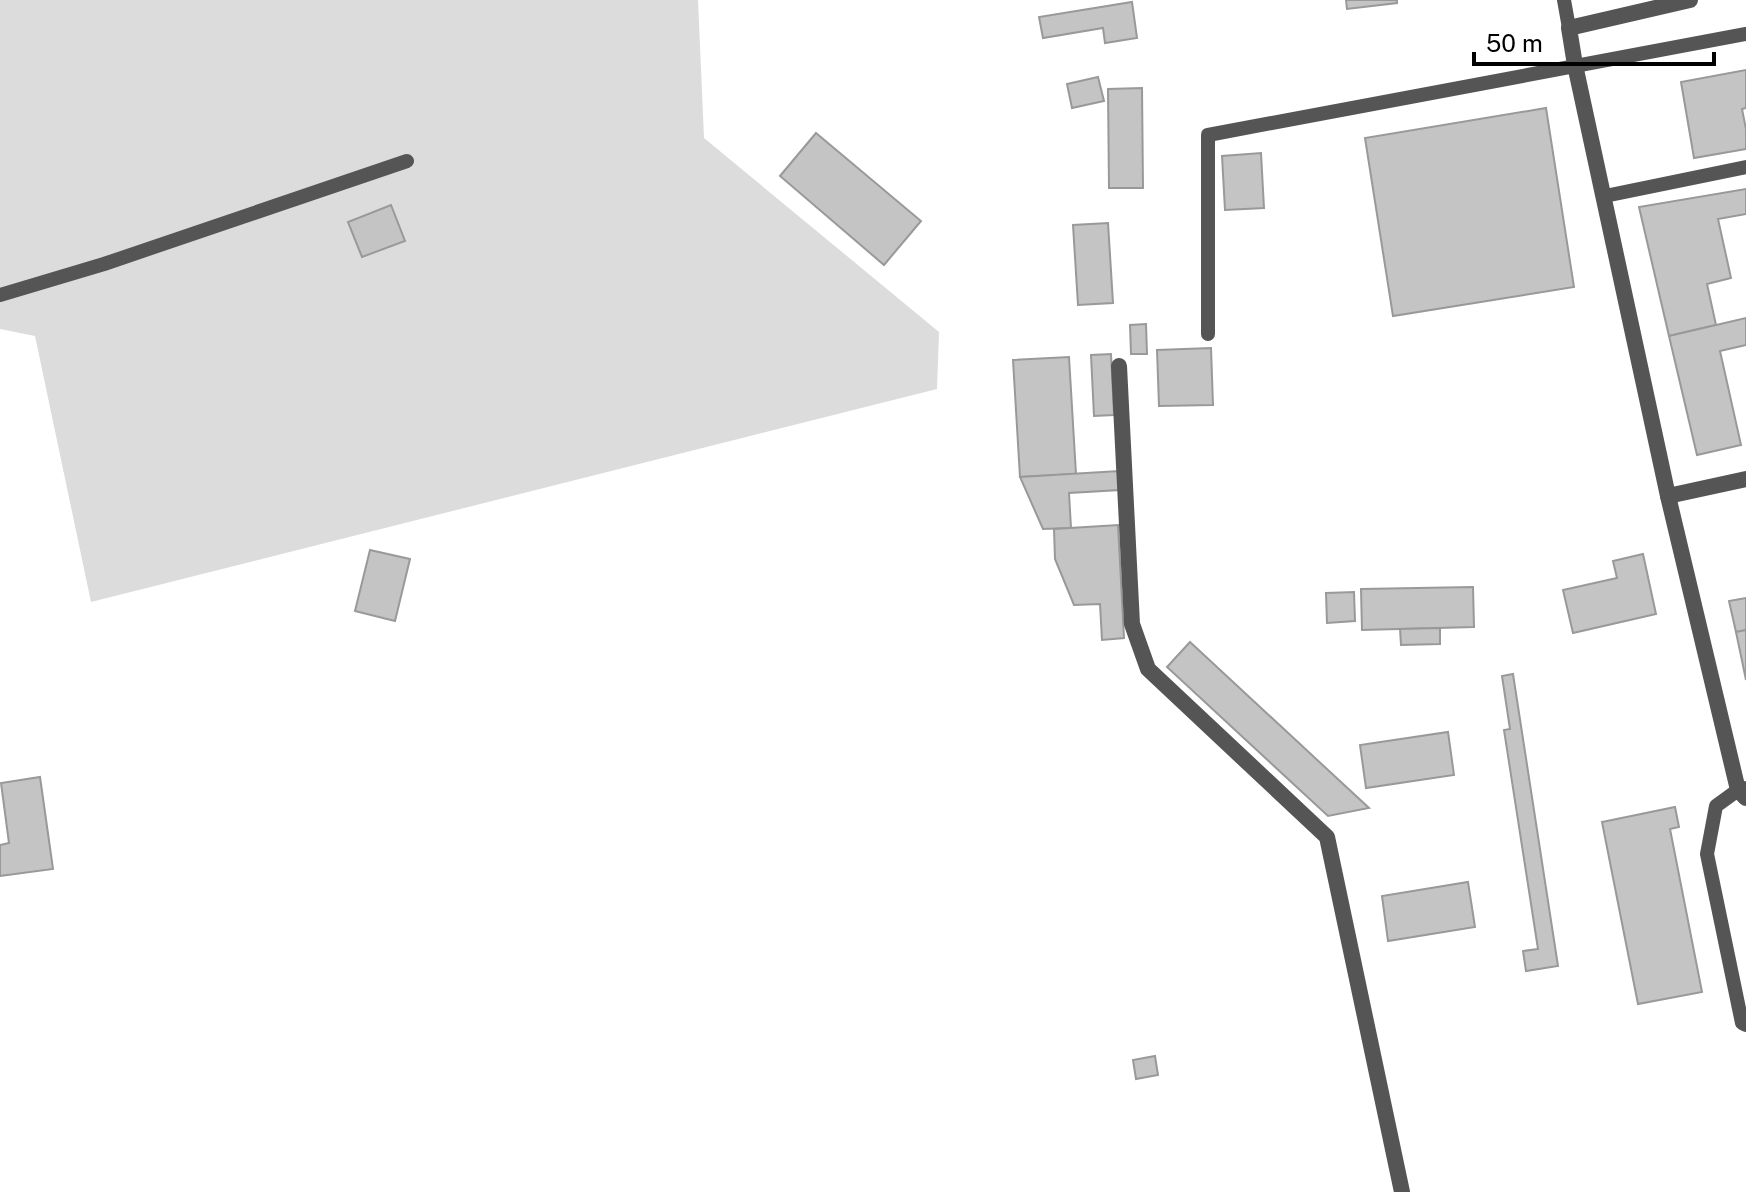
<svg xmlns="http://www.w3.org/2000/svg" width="1746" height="1192" font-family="'Public Sans',sans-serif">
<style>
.green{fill:#dcdcdc}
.building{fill:#c4c4c4;stroke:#999;stroke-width:2}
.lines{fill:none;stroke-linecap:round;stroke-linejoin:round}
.lane{stroke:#555;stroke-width:14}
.street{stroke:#555;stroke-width:16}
</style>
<rect width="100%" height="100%" fill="#fff"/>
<polygon class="green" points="0,0 698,0 704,138 939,332 937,389 91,602 35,336 0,329"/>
<g class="building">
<polygon points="1346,0 1397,0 1397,3 1347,9"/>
<polygon points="1132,2 1137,38 1105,43 1103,28 1043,38 1039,17"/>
<polygon points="1746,70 1746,108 1742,109 1746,129 1746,149 1694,158 1681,82"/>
<polygon points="1098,77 1104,101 1072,108 1067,84"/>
<polygon points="1142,88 1143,188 1109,188 1108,89"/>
<polygon points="1546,108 1574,287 1393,316 1365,138"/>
<polygon points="816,133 921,221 884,265 780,176"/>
<polygon points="1261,153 1264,208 1225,210 1222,156"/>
<polygon points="1746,189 1746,214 1718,219 1731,278 1707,284 1716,325 1669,336 1639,207"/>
<polygon points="391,205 405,241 362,257 348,222"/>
<polygon points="1108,223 1113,303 1078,305 1073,225"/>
<polygon points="1746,318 1746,345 1720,351 1741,445 1697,455 1669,336"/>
<polygon points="1146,324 1147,354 1131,354 1130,325"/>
<polygon points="1211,348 1213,405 1159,406 1157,350"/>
<polygon points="1111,354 1114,415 1094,416 1091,355"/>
<polygon points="1069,357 1076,474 1020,477 1013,360"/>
<polygon points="1119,471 1120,490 1069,493 1071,528 1043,529 1020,477"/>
<polygon points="1118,525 1124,638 1102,640 1100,604 1074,605 1055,559 1054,529"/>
<polygon points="370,550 410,559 395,621 355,611"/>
<polygon points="1643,554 1656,614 1573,633 1563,590 1617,578 1613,561"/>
<polygon points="1473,587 1474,627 1362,630 1361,589"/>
<polygon points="1354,592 1355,621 1327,623 1326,593"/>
<polygon points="1746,598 1746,630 1736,632 1729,601"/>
<polygon points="1440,628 1440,644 1401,645 1400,629"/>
<polygon points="1746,630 1746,680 1736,632"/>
<polygon points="1190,642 1369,808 1328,816 1167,667"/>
<polygon points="1513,674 1558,966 1526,971 1523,951 1538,949 1504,730 1510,729 1502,676"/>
<polygon points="1448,732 1454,775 1366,788 1360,745"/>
<polygon points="40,777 53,869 0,876 0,845 9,843 1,783"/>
<polygon points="1675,807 1679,827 1670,829 1702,992 1638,1004 1602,822"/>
<polygon points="1468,882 1475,927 1388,941 1382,896"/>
<polygon points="1155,1056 1158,1075 1136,1079 1133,1060"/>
</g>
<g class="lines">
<g class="lane">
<polyline points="1564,0 1569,28"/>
<polyline points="1605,196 1746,167"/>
<polyline points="0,295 104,264 407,161"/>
<polyline points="1208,334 1208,135 1746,34"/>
<polyline points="1746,788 1738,790 1716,806 1707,854 1742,1023 1746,1025"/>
</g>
<g class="street">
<polyline points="1690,0 1569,28 1575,65 1668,496 1738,790 1746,798"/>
<polyline points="1119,366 1132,624 1148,669 1327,837 1402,1192"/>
<polyline points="1668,496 1746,479"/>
</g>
</g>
<path d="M1474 52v12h240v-12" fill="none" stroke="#000000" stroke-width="4"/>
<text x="1486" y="52" font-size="24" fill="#000000" stroke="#ffffff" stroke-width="6" paint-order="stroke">50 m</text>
</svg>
